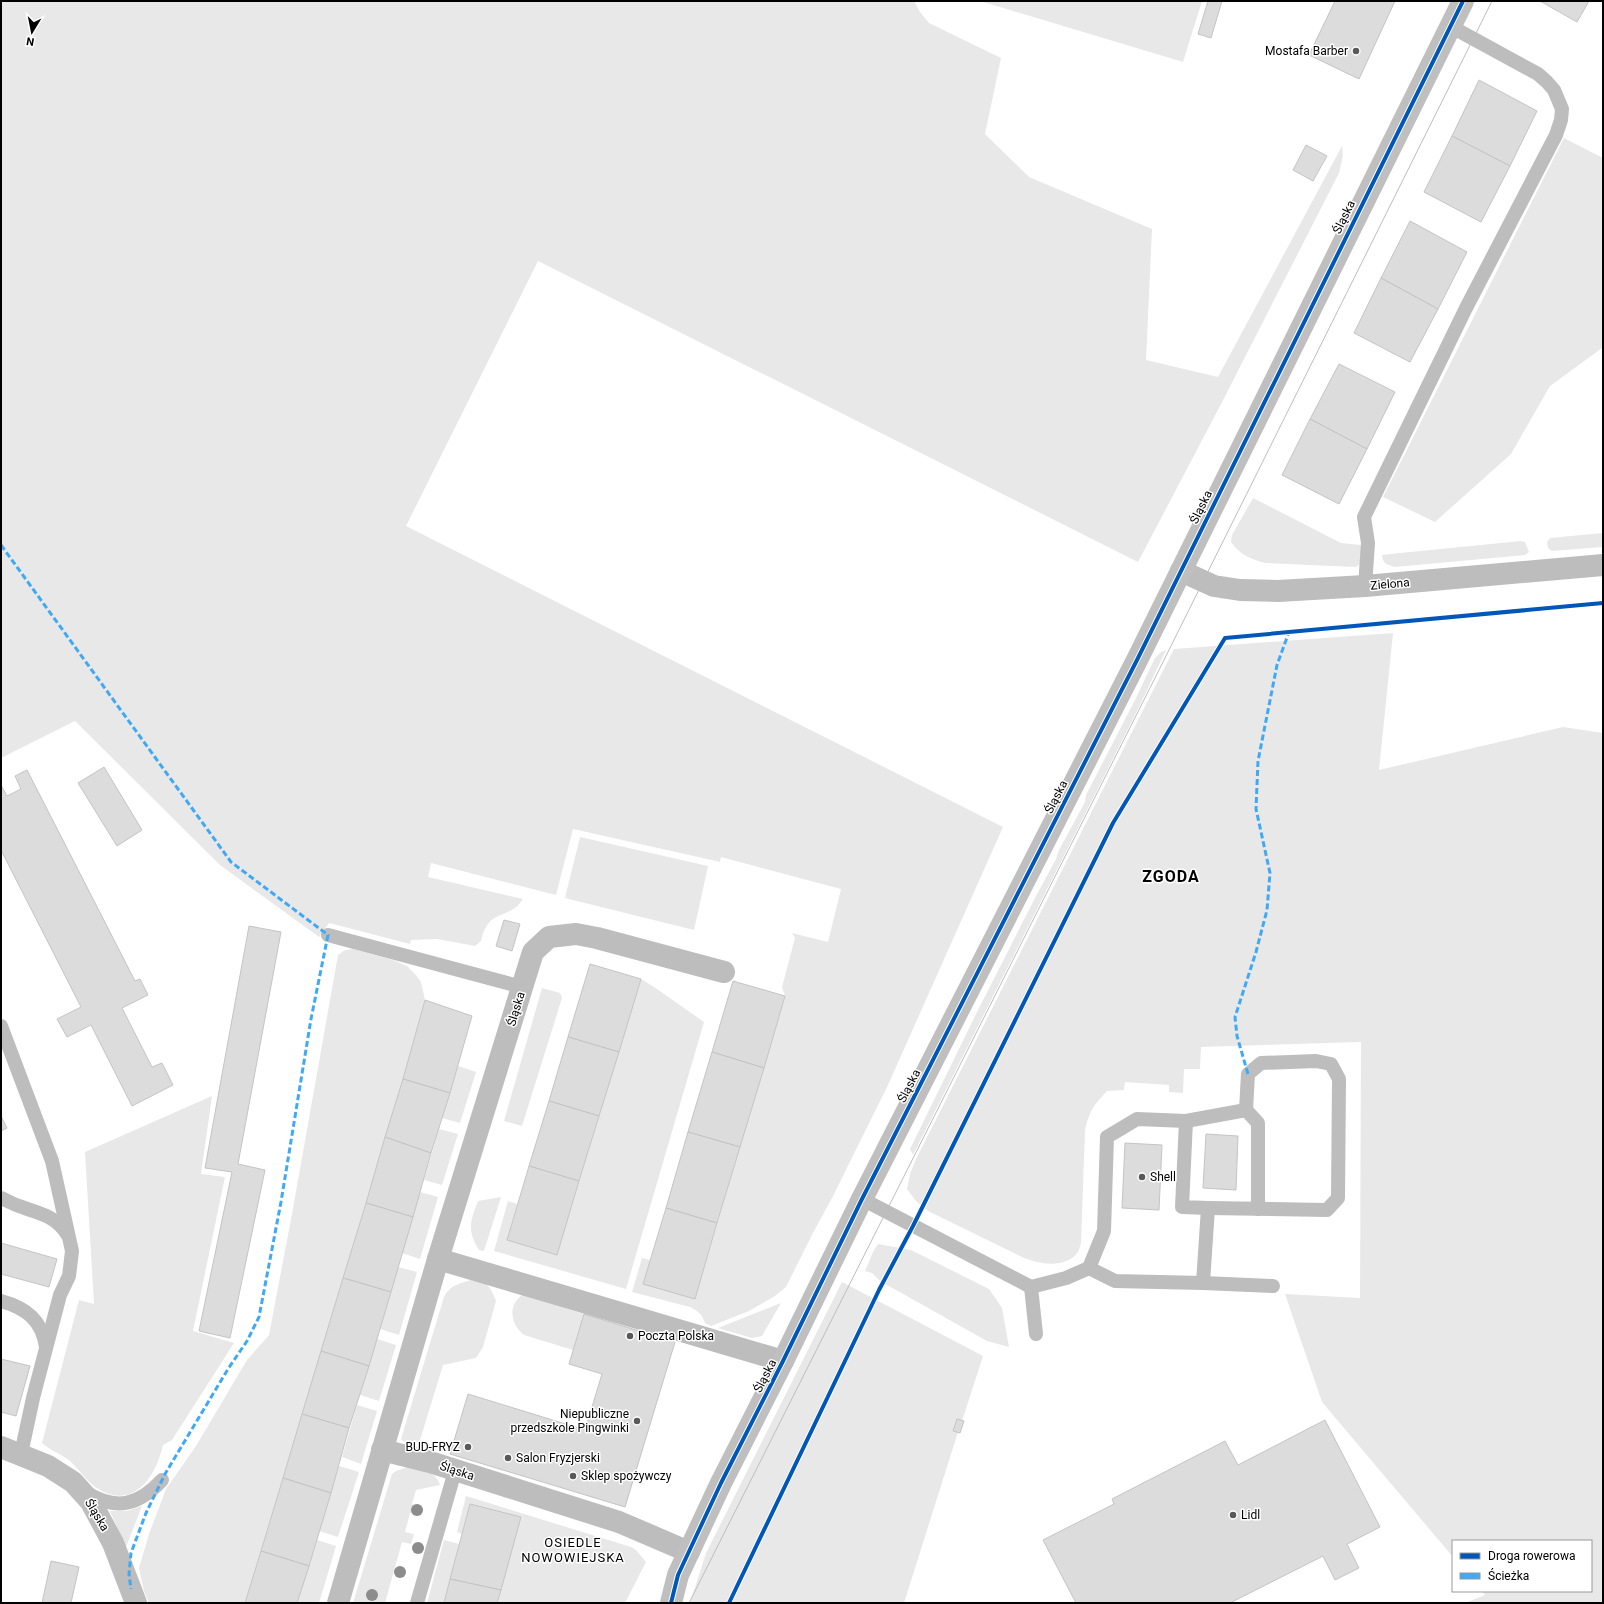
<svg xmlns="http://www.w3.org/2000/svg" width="1604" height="1604" font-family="Roboto,sans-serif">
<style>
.green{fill:#e8e8e8}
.building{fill:#dcdcdc;stroke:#c4c4c4}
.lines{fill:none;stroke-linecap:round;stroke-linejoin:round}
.lane{stroke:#bdbdbd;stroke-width:14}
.street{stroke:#bdbdbd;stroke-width:22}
.secondary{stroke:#bfbfbf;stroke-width:22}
.tram{stroke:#bdbdbd;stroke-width:1}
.quiet{stroke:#3fa9f5;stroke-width:3;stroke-dasharray:6 3;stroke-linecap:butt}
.cycleway-casing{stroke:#fff;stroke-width:6}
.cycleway{stroke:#0057b8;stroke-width:4}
.tree{fill:#8c8c8c}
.poi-dot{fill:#595959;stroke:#fff;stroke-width:1.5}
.labels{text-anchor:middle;stroke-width:3;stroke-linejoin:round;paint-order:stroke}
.poi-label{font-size:12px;fill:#000;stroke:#fff;text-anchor:start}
.street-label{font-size:12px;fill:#000;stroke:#fff}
.neighbourhood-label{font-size:13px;letter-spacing:1px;fill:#000;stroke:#fff}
.district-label{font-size:16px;font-weight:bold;letter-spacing:1px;fill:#000;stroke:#fff}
</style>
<rect width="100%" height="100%" fill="#fff"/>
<g class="green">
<path d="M1,1H914L920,12L929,23L1001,58L985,134L1029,177L1152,229L1146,360L1218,377L1342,146L1343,156L1339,173L1220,406L1138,562L538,261L406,526L1003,827L888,1085L833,1196L814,1231L786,1287L775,1296L749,1311L711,1326L705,1323C702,1314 698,1311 690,1307L632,1292L642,1258L650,1260L644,1284L695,1299L785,996L782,987L795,938L792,933L828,942L841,889L721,857L720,862L716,861L573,829L556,895L431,863L428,877L523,899C508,922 489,906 481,941L475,946L437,939L411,940L410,944L329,923L319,937L220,865L75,721L1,758Z"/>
<polygon points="980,1 1202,1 1183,62"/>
<polygon points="1564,138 1603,158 1603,346 1602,348 1550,386 1511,454 1435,522 1383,497"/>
<path d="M1253,498L1341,543L1361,545V563L1356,567L1265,563C1251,559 1240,555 1231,542L1232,535Z"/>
<polygon points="1603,533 1603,547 1552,551 1548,548 1547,542 1550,538"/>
<path d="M1521,541L1525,542L1529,552L1525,555L1395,567C1387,565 1383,564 1382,555L1390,554Z"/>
<path d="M1393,633L1379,770L1563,727L1603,733V1603H1465L1485,1595L1482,1591H1591V1541H1453V1557L1322,1402L1285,1294L1360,1298L1361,1042L1201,1047L1200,1069H1184L1183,1093L1169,1092V1085L1125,1082L1124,1090L1107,1091C1094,1105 1089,1111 1085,1131L1081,1243C1080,1246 1079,1250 1078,1252C1066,1269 1039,1264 1024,1258L928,1211L916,1201L907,1189L910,1174L916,1159L1174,649Z"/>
<polygon points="1166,650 1138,709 913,1155 910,1149 978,1010 1036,896 1056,859 1059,850 1085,802 1086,795 1137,696 1151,666 1155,658 1161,652"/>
<polygon points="580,837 708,866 694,930 565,898"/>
<polygon points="353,949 393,960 407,966 416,975 421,982 425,1000 403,1079 245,1603 149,1603 144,1591 139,1568 149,1534 166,1489 196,1446 247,1360 269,1335 292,1214 338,955 345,950"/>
<polygon points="641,979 654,987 704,1022 626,1289 494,1251 508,1201 517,1204 507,1240 557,1255"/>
<polygon points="542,988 560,993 562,998 522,1126 504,1121"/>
<polygon points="458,1066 476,1072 460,1123 442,1118"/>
<path d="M212,1096L201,1174L225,1177L193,1331L234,1343L172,1440L163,1445C157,1473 137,1507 104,1492C89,1486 81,1471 70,1461C61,1454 50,1450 42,1443L79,1300L94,1304L85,1152Z"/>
<polygon points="439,1129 458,1134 442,1185 424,1180"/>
<polygon points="420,1192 438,1197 420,1259 402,1253"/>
<path d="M501,1197L484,1251L479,1250C467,1231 470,1221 478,1201Z"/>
<polygon points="878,1244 911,1250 989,1289 1002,1308 1009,1347 987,1341 880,1281 872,1273 865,1271 873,1252"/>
<polygon points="398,1267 417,1272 399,1335 380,1329"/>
<path d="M471,1280L486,1283L491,1290L496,1301L483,1347L476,1358L443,1365L420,1440L414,1445L407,1444L401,1439L444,1297C449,1286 460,1283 471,1280Z"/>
<polygon points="842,1282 983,1356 962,1421 957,1419 953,1431 958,1432 904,1603 690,1603 706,1553"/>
<path d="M522,1295L584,1314L573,1350L524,1335C511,1325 507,1306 522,1295Z"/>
<polygon points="781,1303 762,1336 752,1338 718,1328"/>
<polygon points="377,1339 396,1345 379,1401 360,1395"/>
<polygon points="357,1405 377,1411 361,1464 342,1457"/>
<polygon points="339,1466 359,1472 338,1537 319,1531"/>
<path d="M408,1467C422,1471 435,1470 440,1485L416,1490L412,1504L422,1507L419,1516L410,1513L405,1532L414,1534L411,1544L402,1542L385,1603H353L392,1474L396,1471Z"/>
<polygon points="466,1496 631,1547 636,1550 646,1562 625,1603 497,1603 520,1517 470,1504 462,1534 457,1532"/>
<polygon points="142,1506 126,1547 110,1511 127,1511"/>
<polygon points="317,1540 336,1546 319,1603 297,1603"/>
<polygon points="444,1540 459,1544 444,1603 427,1603"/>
</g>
<g class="building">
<polygon points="1208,1 1222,1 1211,38 1198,34"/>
<polygon points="1335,1 1395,1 1359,79 1309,55"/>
<polygon points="1540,1 1589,1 1577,22"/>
<polygon points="1479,80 1537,111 1510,166 1452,136"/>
<polygon points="1452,136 1510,166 1481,222 1424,192"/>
<polygon points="1306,145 1327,156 1313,181 1293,170"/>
<polygon points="1410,221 1467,252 1438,309 1381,278"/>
<polygon points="1381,278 1438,309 1410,362 1354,333"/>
<polygon points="1339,364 1395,392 1367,449 1310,419"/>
<polygon points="1310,419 1367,449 1339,504 1282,475"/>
<polygon points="104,767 142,830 117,846 78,783"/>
<polygon points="27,770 135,981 140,979 148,995 122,1008 152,1067 162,1063 173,1085 132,1106 91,1025 67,1037 57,1019 81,1007 1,850 1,785 7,796 21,789 15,776"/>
<polygon points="504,920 520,924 512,951 496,946"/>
<polygon points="249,926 281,932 238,1164 265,1170 230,1338 199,1331 232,1172 205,1168"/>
<polygon points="590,964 641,979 619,1052 568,1037"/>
<polygon points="733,981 785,996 764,1068 712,1052"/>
<polygon points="425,1000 472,1016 450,1093 403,1079"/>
<polygon points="568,1037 619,1052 599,1116 549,1101"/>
<polygon points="712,1052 764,1068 740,1147 688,1132"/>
<polygon points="403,1079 450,1093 431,1153 385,1137"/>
<polygon points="549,1101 599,1116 579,1181 529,1166"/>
<polygon points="1,1116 7,1128 1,1131"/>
<polygon points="688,1132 740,1147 717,1223 666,1208"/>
<polygon points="1206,1134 1238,1136 1236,1190 1203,1188"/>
<polygon points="385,1137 431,1153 413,1217 366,1203"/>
<polygon points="1125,1143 1162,1145 1159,1210 1122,1208"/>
<polygon points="529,1166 579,1181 557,1255 507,1240"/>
<polygon points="366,1203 413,1217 391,1292 343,1278"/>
<polygon points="666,1208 717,1223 695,1299 643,1284"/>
<polygon points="1,1243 57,1259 49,1287 1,1274"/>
<polygon points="343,1278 391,1292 369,1366 321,1351"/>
<polygon points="584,1314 675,1342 625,1507 450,1454 468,1394 585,1430 602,1374 569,1364"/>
<polygon points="321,1351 369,1366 349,1428 302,1414"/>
<polygon points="1,1359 30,1366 16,1416 1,1412"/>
<polygon points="302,1414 349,1428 331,1493 283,1478"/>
<polygon points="957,1419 964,1421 960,1433 953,1431"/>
<polygon points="1325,1420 1380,1527 1347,1544 1359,1568 1335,1580 1323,1556 1230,1603 1076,1603 1043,1540 1114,1504 1112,1499 1225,1441 1238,1465"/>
<polygon points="283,1478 331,1493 309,1566 261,1551"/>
<polygon points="470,1504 521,1517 501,1590 450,1579"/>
<polygon points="261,1551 309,1566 297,1603 245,1603"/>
<polygon points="51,1561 79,1567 71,1603 42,1603"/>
<polygon points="450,1579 501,1590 497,1603 444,1603"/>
</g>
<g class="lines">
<g class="lane">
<polyline points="1365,586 1368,543 1364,517 1466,308 1556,135 1561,120 1562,109 1554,90 1547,82 1538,74 1450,26"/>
<polyline points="328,935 522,987"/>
<polyline points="1,1026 52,1161 72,1251 69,1276 60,1295 33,1398 21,1454"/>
<polyline points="1246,1110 1258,1123 1258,1209"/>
<polyline points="1186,1121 1246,1110 1248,1074 1261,1063 1316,1061 1331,1064 1339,1079 1338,1198 1327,1210 1208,1208"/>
<path d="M1,1198C8,1201 15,1205 22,1207C40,1214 56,1216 67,1234"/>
<polyline points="862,1199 1031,1287 1036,1334"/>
<polyline points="1203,1283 1273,1286"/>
<polyline points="1031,1287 1066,1278 1089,1268 1115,1281 1203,1283 1208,1208 1182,1207 1186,1121 1137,1119 1107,1137 1104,1231 1089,1268"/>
<path d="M1,1301C26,1308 42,1320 46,1347"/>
<path d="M87,1493C117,1511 139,1505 162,1480"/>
<polyline points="417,1603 455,1471"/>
</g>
<g class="street">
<polyline points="1181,571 1214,586 1240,590 1278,591 1365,586 1603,565"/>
<polyline points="438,1259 783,1361"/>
<polyline points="1,1447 48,1466 73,1482 91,1502 113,1543 136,1603"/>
<polyline points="382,1450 430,1462 619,1522 689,1552"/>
<polyline points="338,1603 438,1259 533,952 549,937 576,934 597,938 724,972"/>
</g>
<polyline class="secondary" points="671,1603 678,1575 721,1483 783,1361 862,1199 1137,660 1463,1"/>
<polyline class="tram" points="689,1603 1158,672 1492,1"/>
<g class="quiet">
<polyline points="1,545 231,862 328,935 311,1019 281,1202 259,1317 247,1341 228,1369 165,1474 146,1513 131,1553 129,1574 131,1589"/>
<polyline points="1248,1074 1237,1036 1235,1017 1256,952 1267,910 1270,873 1256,809 1258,761 1277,665 1289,632"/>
</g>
<defs>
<g id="cycleway">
<polyline points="671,1603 678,1575 721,1483 783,1361 862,1199 1137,660 1463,1"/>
<polyline points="729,1603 879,1290 913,1226 1113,823 1225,638 1603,603"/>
</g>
</defs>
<use href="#cycleway" class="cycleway-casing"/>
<use href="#cycleway" class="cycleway"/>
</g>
<g class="tree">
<circle cx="417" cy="1510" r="6"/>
<circle cx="418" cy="1548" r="6"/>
<circle cx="400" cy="1572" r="6"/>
<circle cx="372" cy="1595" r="6"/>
</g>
<g class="poi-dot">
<circle cx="1356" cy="51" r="4"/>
<circle cx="1142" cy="1177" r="4"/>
<circle cx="630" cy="1336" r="4"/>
<circle cx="637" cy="1421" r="4"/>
<circle cx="468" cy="1447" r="4"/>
<circle cx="508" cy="1458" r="4"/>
<circle cx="573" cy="1476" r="4"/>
<circle cx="1233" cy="1515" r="4"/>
</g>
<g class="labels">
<g class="poi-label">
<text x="1348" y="55" text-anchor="end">Mostafa Barber</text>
<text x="1150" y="1181">Shell</text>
<text x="638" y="1340">Poczta Polska</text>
<text x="629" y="1418" text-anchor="end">Niepubliczne<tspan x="629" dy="14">przedszkole Pingwinki</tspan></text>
<text x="460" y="1451" text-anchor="end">BUD-FRYZ</text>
<text x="516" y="1462">Salon Fryzjerski</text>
<text x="581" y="1480">Sklep spożywczy</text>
<text x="1241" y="1519">Lidl</text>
</g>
<g class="street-label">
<text transform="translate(1344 217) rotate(-64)" y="4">Śląska</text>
<text transform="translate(1201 507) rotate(-64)" y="4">Śląska</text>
<text transform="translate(1390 584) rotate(-5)" y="4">Zielona</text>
<text transform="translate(1056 797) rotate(-63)" y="4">Śląska</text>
<text transform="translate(516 1009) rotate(-73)" y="4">Śląska</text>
<text transform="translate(909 1086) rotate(-63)" y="4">Śląska</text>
<text transform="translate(765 1376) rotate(-63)" y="4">Śląska</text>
<text transform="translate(457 1471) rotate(18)" y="4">Śląska</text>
<text transform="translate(97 1515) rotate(59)" y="4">Śląska</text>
</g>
<g class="neighbourhood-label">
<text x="573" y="1547">OSIEDLE<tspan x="573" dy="15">NOWOWIEJSKA</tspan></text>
</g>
<g class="district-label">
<text x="1171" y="882">ZGODA</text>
</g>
</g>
<rect width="1604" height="1604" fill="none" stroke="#000000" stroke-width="4"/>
<rect x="1452" y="1540" width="140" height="52" fill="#ffffff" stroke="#999999"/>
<rect x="1460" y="1553" width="20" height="6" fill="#0057b8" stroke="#999999"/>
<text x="1488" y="1560" font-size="12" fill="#000000">Droga rowerowa</text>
<rect x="1460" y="1573" width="20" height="6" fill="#3fa9f5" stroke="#999999"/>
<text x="1488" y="1580" font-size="12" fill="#000000">Ścieżka</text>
<g transform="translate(32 32) rotate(190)" stroke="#ffffff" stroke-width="3" paint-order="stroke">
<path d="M0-3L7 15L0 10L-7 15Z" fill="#000000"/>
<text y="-6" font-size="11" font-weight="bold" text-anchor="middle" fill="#000000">N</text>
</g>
</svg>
